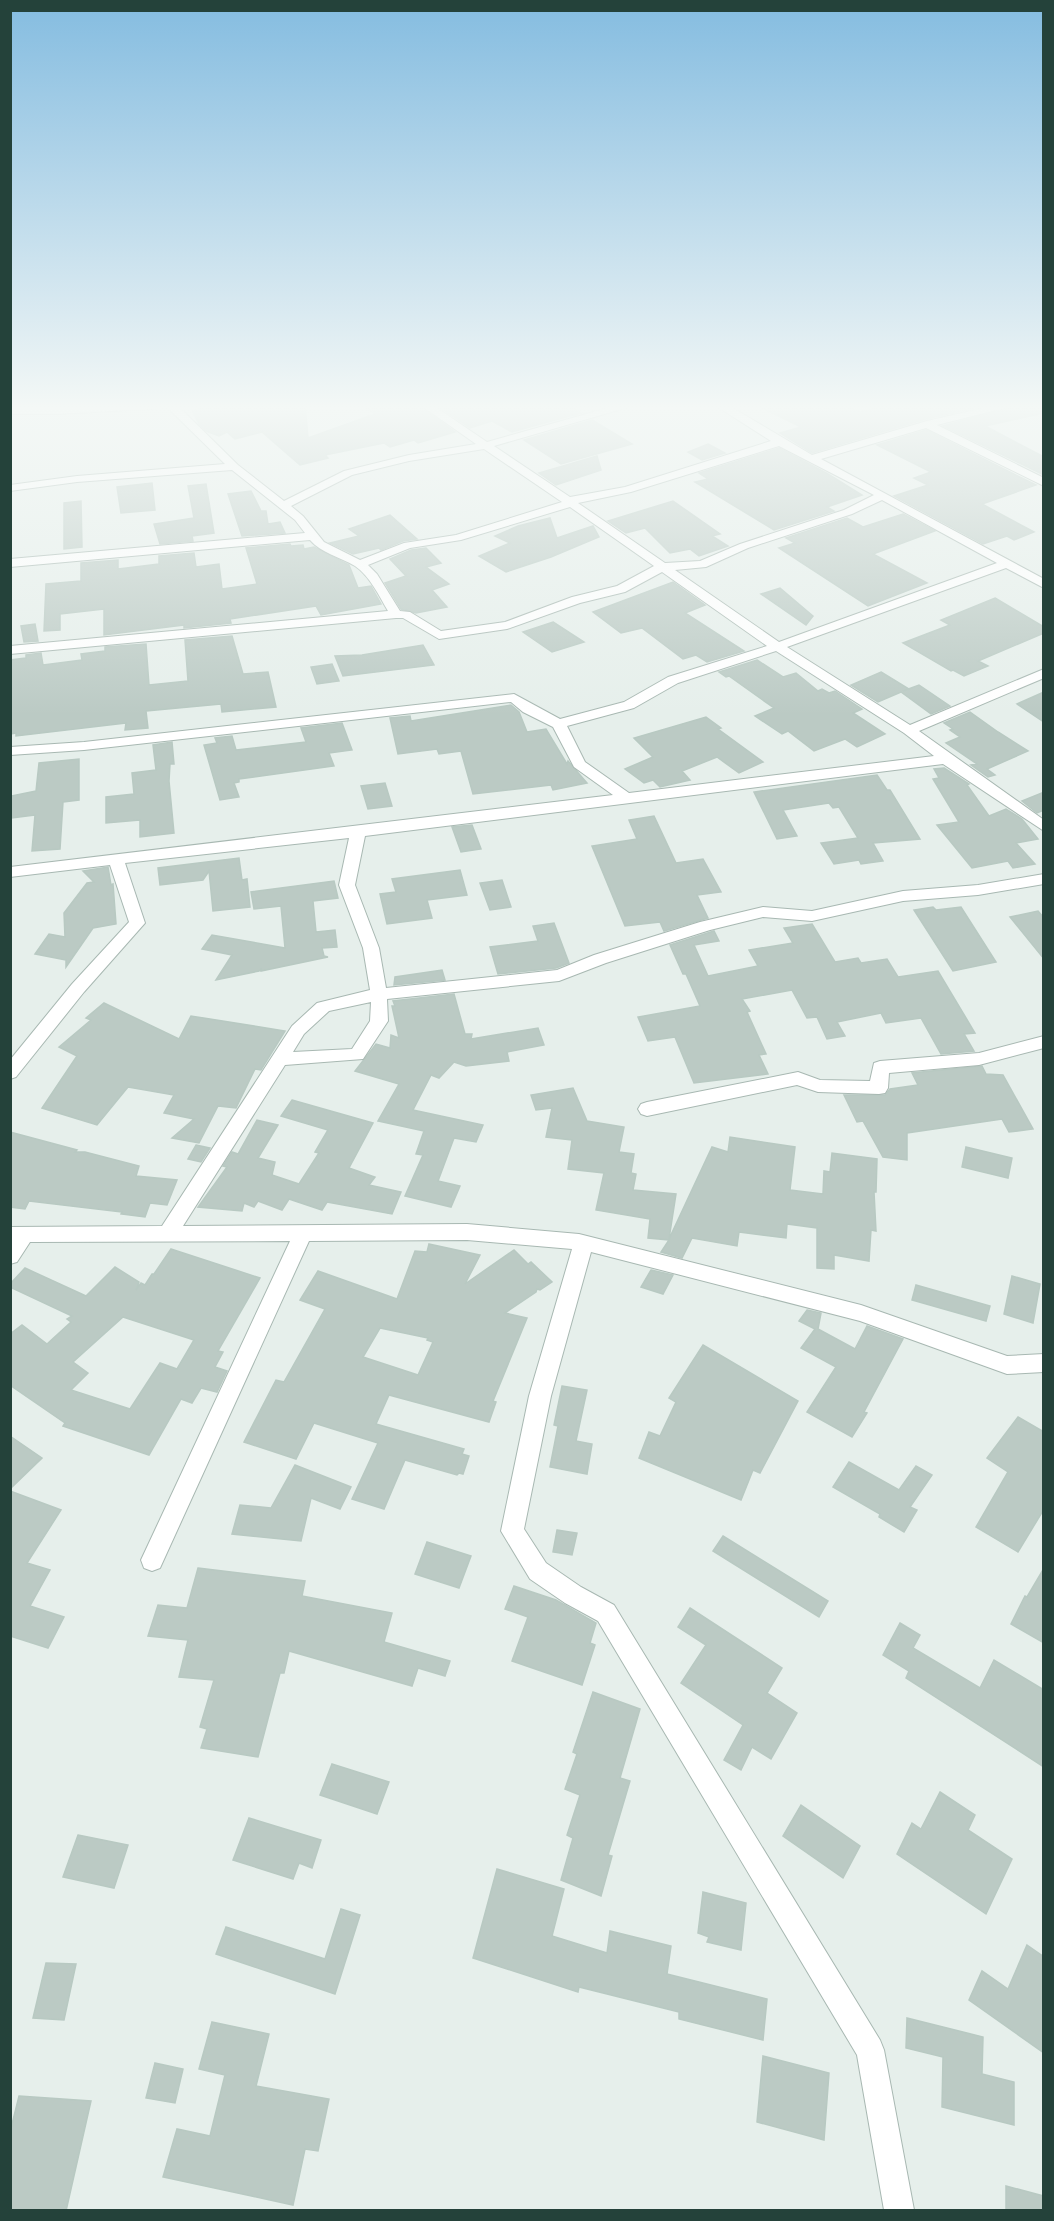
<svg xmlns="http://www.w3.org/2000/svg" width="1054" height="2221" font-family="'Titillium Web',sans-serif">
<style>
.building{fill:#bbcac4;stroke:#b8c9c2;stroke-width:1.5;fill-rule:evenodd}
.lines{fill:none;stroke-linecap:round;stroke-linejoin:round}
.minor-casing{stroke:#a8b8b2;stroke-width:2}
.minor{fill:#fff;fill-rule:evenodd}
</style>
<rect width="100%" height="100%" fill="#e6efeb"/>
<g class="building">
<polygon points="230,404 305,404 308,438 375,414 360,404 417,404 455,432 418,443 414,440 390,447 384,443 325,455 328,458 300,465 262,432 235,439 227,432 219,436 206,431 199,424 192,410"/>
<polygon points="435,404 567,404 581,413 512,432 492,421 470,428"/>
<polygon points="754,404 843,404 861,412 886,404 990,404 926,419 812,453 780,433 801,427"/>
<polygon points="1022,404 1044,404 1044,413 985,426 1044,457 1044,475 943,426"/>
<polygon points="592,420 632,444 561,464 524,440"/>
<polygon points="926,430 1036,485 982,504 1034,532 1014,540 1007,536 983,544 894,496 928,485 914,478 931,472 877,445"/>
<polygon points="708,444 725,453 702,460 688,452"/>
<polygon points="779,448 828,474 862,495 827,507 834,511 774,530 695,482 708,479 699,473"/>
<polygon points="597,456 601,470 556,485 539,473"/>
<polygon points="152,483 155,510 121,513 117,487"/>
<polygon points="206,484 214,533 192,536 193,541 160,544 154,524 194,518 188,486"/>
<polygon points="251,491 261,511 266,511 268,524 280,522 285,533 242,536 228,494"/>
<polygon points="81,501 82,547 64,549 64,503"/>
<polygon points="673,501 720,534 712,536 728,546 699,556 690,549 670,553 645,528 626,533 608,521"/>
<polygon points="903,514 935,531 873,554 927,583 868,606 779,548 795,543 786,538 847,518 863,527"/>
<polygon points="390,515 417,539 403,541 381,550 379,548 353,554 330,543 359,536 349,529"/>
<polygon points="550,518 557,538 593,526 599,537 551,557 506,572 479,556 510,543 495,536 518,526"/>
<polygon points="290,544 291,546 303,545 304,549 314,547 349,565 358,588 371,586 381,604 321,615 316,606 230,619 231,623 184,628 184,625 104,635 104,609 60,614 60,630 44,631 46,584 81,581 81,563 118,560 118,569 159,564 159,556 194,553 196,567 219,564 222,589 257,584 246,548"/>
<polygon points="426,548 441,563 426,567 449,584 432,590 447,607 416,613 401,609 385,583 406,576 390,559 411,550"/>
<polygon points="673,582 705,605 685,613 744,651 707,662 696,655 683,659 642,628 621,633 593,612"/>
<polygon points="780,588 813,616 806,625 761,594"/>
<polygon points="995,598 1044,627 1044,633 978,661 988,666 964,676 953,670 951,671 903,643 950,625 941,620"/>
<polygon points="553,622 584,642 552,652 523,632"/>
<polygon points="35,624 38,641 24,642 21,626"/>
<polygon points="232,636 243,674 268,672 276,707 222,712 221,704 178,708 146,711 148,728 125,730 126,723 16,736 16,733 10,734 10,660 26,658 26,655 41,653 43,665 82,660 81,654 105,651 105,647 146,644 149,685 188,681 185,640"/>
<polygon points="423,645 434,665 343,676 335,656 362,655"/>
<polygon points="757,660 783,677 796,673 818,691 822,689 829,693 835,691 862,709 853,713 885,734 857,747 845,739 814,751 788,731 782,734 755,716 774,708 729,676 726,677 719,672"/>
<polygon points="332,664 339,681 317,684 311,667"/>
<polygon points="881,672 909,689 903,691 919,685 950,706 931,714 901,692 878,702 851,685"/>
<polygon points="1044,692 1044,722 1017,704"/>
<polygon points="511,705 519,712 527,732 546,729 567,764 568,761 587,783 553,790 551,785 473,794 461,751 439,754 437,749 398,754 390,718 410,716 411,721"/>
<polygon points="970,712 998,732 1028,751 987,769 995,775 988,777 971,765 977,764 946,743 960,737 950,730 953,729 944,723"/>
<polygon points="706,717 721,728 718,729 763,762 739,773 717,757 682,771 690,780 660,787 653,780 644,783 625,769 653,757 634,738"/>
<polygon points="342,723 352,750 329,753 334,766 239,779 239,782 234,783 239,797 220,800 204,745 217,743 215,738 232,736 236,750 306,742 301,728"/>
<polygon points="172,742 174,764 170,764 169,781 174,833 140,837 140,820 106,823 106,797 134,794 132,773 156,770 153,745"/>
<polygon points="79,759 79,800 63,802 60,849 32,851 35,815 12,818 11,796 36,791 39,763"/>
<polygon points="944,768 969,784 967,785 989,816 1006,809 1022,819 1038,839 1016,843 1035,864 1013,868 1008,861 972,868 937,825 959,822 933,779 939,778 934,769"/>
<polygon points="877,775 887,790 890,790 920,839 873,843 883,861 861,864 859,860 834,864 821,843 858,838 839,807 833,808 829,803 783,810 797,836 777,839 754,792"/>
<polygon points="385,783 392,806 368,809 361,786"/>
<polygon points="1044,792 1044,810 1037,813 1022,801"/>
<polygon points="654,816 676,863 703,859 721,892 697,895 708,918 664,931 660,922 625,926 592,846 637,839 629,820"/>
<polygon points="472,825 481,849 461,852 452,827"/>
<polygon points="239,858 242,880 247,879 250,907 213,911 209,871 203,880 160,885 158,868"/>
<polygon points="108,867 111,885 113,884 116,924 93,928 66,967 66,960 35,954 49,934 65,937 64,913 87,883 94,882 83,871"/>
<polygon points="460,870 467,895 427,900 432,918 387,924 380,894 396,892 392,879"/>
<polygon points="502,880 511,907 490,910 480,883"/>
<polygon points="334,881 338,898 313,901 316,932 335,930 337,947 322,948 324,956 328,957 261,971 261,969 259,971 216,980 232,955 202,949 212,935 285,948 281,906 254,909 251,892"/>
<polygon points="933,907 936,910 961,907 996,962 953,971 914,910"/>
<polygon points="1038,911 1044,918 1044,959 1010,917"/>
<polygon points="554,923 569,963 556,968 498,974 490,947 538,941 533,926"/>
<polygon points="812,924 835,962 858,958 861,963 887,959 898,977 938,971 975,1033 964,1034 974,1051 941,1054 921,1018 886,1023 881,1013 837,1022 845,1036 827,1039 817,1017 807,1018 792,990 742,999 750,1011 747,1012 766,1054 759,1055 768,1074 694,1083 675,1037 648,1041 638,1017 700,1006 686,974 683,974 670,945 714,931 719,941 694,945 708,976 758,966 749,950 793,943 784,928"/>
<polygon points="442,970 445,980 394,985 395,977"/>
<polygon points="454,994 465,1034 472,1034 471,1039 538,1028 544,1045 507,1052 509,1061 466,1066 454,1062 439,1078 431,1075 413,1110 483,1125 476,1142 454,1138 438,1181 460,1186 451,1207 405,1196 423,1155 416,1154 424,1131 378,1121 399,1084 355,1071 376,1044 390,1048 391,1035 399,1038 392,1006 395,1006 393,1001"/>
<polygon points="104,1003 179,1039 191,1016 285,1031 261,1070 255,1069 236,1108 218,1106 199,1143 172,1138 194,1119 164,1113 174,1095 128,1087 97,1125 42,1108 77,1056 59,1047 91,1020 86,1018"/>
<polygon points="982,1066 986,1074 1003,1075 1033,1129 1009,1132 1002,1119 907,1133 907,1160 883,1157 863,1121 857,1122 844,1095 885,1095 890,1089 918,1085 912,1073"/>
<polygon points="573,1088 587,1121 624,1127 619,1152 634,1154 631,1173 636,1174 633,1190 676,1194 669,1239 712,1147 728,1152 730,1137 795,1147 790,1190 823,1194 824,1171 830,1172 832,1153 877,1159 876,1192 874,1192 876,1231 871,1230 869,1261 834,1255 834,1269 817,1268 817,1228 787,1224 786,1238 739,1232 737,1246 692,1238 682,1258 661,1252 669,1240 648,1238 650,1219 596,1210 604,1173 568,1169 572,1140 546,1137 552,1108 536,1110 531,1095"/>
<polygon points="292,1100 373,1123 349,1168 375,1177 369,1185 401,1192 392,1214 327,1202 322,1210 289,1199 282,1210 258,1201 254,1207 244,1203 242,1211 198,1207 227,1167 223,1166 232,1152 238,1154 257,1120 278,1125 258,1158 275,1162 272,1175 299,1184 319,1153 315,1152 328,1130 281,1116"/>
<polygon points="10,1132 77,1150 75,1152 85,1152 139,1166 136,1176 177,1180 167,1205 150,1203 145,1217 121,1214 122,1212 29,1201 25,1209 10,1207"/>
<polygon points="196,1145 210,1148 201,1162 188,1159"/>
<polygon points="966,1147 1012,1158 1008,1178 962,1167"/>
<path d="M429,1244L480,1255L465,1284L514,1250L528,1264L531,1262L552,1282L540,1290L537,1289L536,1292L505,1313L527,1318L493,1401L496,1402L489,1422L389,1395L376,1424L464,1449L462,1454L469,1456L463,1474L459,1473L457,1475L405,1460L384,1509L352,1499L378,1443L314,1423L296,1459L244,1442L276,1380L284,1382L325,1309L300,1300L318,1271L397,1299L415,1251L427,1252ZM380,1328L428,1338L427,1340L433,1342L418,1375L363,1357Z"/>
<path d="M171,1249L260,1278L218,1351L223,1352L215,1367L227,1371L217,1392L201,1388L192,1403L181,1399L149,1455L63,1426L65,1423L10,1385V1334L22,1325L47,1344L71,1322L67,1319L72,1316L10,1287V1284L25,1268L86,1296L115,1267L139,1282L136,1290L141,1283L145,1285L152,1274H154ZM123,1317L194,1340L177,1369L160,1363L130,1409L71,1390L88,1373L73,1362Z"/>
<polygon points="651,1270 673,1275 663,1294 641,1287"/>
<polygon points="1012,1276 1040,1284 1033,1323 1004,1314"/>
<polygon points="916,1285 990,1306 986,1321 912,1300"/>
<polygon points="807,1310 821,1313 818,1329 855,1349 867,1326 903,1339 864,1412 867,1413 852,1437 807,1412 836,1367 801,1348 815,1329 799,1321"/>
<polygon points="703,1345 798,1401 760,1473 753,1470 741,1500 639,1458 649,1432 660,1436 676,1402 669,1398"/>
<polygon points="562,1386 587,1390 576,1441 592,1444 587,1474 550,1467 558,1426 554,1425"/>
<polygon points="1018,1417 1044,1432 1044,1509 1018,1552 976,1527 1008,1472 987,1458"/>
<polygon points="10,1436 42,1458 10,1489"/>
<polygon points="849,1462 899,1490 916,1466 932,1475 910,1507 917,1510 904,1532 879,1517 880,1514 833,1487"/>
<polygon points="295,1465 351,1487 340,1509 311,1498 301,1541 232,1534 240,1505 271,1508"/>
<polygon points="10,1491 61,1510 27,1563 50,1570 30,1606 64,1617 48,1648 10,1636"/>
<polygon points="557,1530 577,1533 572,1555 553,1552"/>
<polygon points="723,1536 828,1601 819,1617 713,1551"/>
<polygon points="427,1542 471,1556 459,1588 415,1574"/>
<polygon points="198,1568 305,1581 302,1596 392,1613 384,1642 450,1661 445,1676 418,1668 412,1686 289,1651 284,1673 280,1673 258,1757 201,1748 207,1729 200,1727 214,1680 179,1677 188,1640 148,1636 158,1605 187,1608"/>
<polygon points="1044,1568 1044,1643 1011,1624 1025,1596 1027,1597"/>
<polygon points="514,1586 556,1600 596,1623 590,1643 595,1645 582,1685 512,1661 528,1617 505,1609"/>
<polygon points="690,1608 782,1668 767,1693 797,1713 771,1759 752,1747 741,1770 724,1760 743,1725 681,1683 706,1645 678,1627"/>
<polygon points="900,1623 920,1635 913,1648 980,1688 994,1660 1044,1690 1044,1767 906,1678 909,1671 883,1655"/>
<polygon points="593,1692 640,1709 620,1778 630,1781 608,1855 612,1856 601,1896 561,1880 573,1838 567,1835 580,1795 565,1789 577,1754 573,1752"/>
<polygon points="332,1764 389,1782 377,1814 320,1795"/>
<polygon points="940,1792 975,1815 968,1830 1012,1859 986,1914 897,1854 912,1823 921,1829"/>
<polygon points="801,1805 860,1846 843,1878 783,1836"/>
<polygon points="249,1818 321,1840 312,1868 299,1863 293,1879 233,1860"/>
<polygon points="78,1835 128,1845 114,1888 63,1877"/>
<polygon points="497,1869 564,1889 552,1936 607,1953 610,1931 671,1946 667,1974 767,1999 763,2040 679,2019 679,2012 579,1987 578,1992 473,1958"/>
<polygon points="703,1892 746,1903 741,1950 707,1942 709,1937 698,1933"/>
<polygon points="341,1909 360,1915 335,1994 216,1954 226,1927 325,1959"/>
<polygon points="1027,1945 1044,1957 1044,2053 969,2000 982,1971 1008,1989"/>
<polygon points="46,1963 76,1964 64,2020 33,2018"/>
<polygon points="907,2018 983,2037 982,2074 1014,2082 1014,2125 942,2107 943,2057 906,2048"/>
<polygon points="212,2022 269,2034 256,2086 329,2099 318,2151 305,2149 293,2205 163,2177 177,2129 210,2136 225,2075 199,2069"/>
<polygon points="763,2056 829,2073 824,2140 757,2122"/>
<polygon points="155,2063 183,2069 175,2103 146,2098"/>
<polygon points="19,2096 91,2101 66,2211 10,2211 10,2132"/>
<polygon points="1006,2186 1044,2196 1044,2211 1006,2211"/>
</g>
<g class="lines">
<defs>
<g id="minor">
<path d="M121,404H183L179,407L238,465L284,501L344,471L409,455L476,444L419,404H431L487,442L622,404H639L494,446L570,497L625,487L771,441L713,404H726L812,455L927,421L1001,404H1020L937,425L1044,478V486L926,428L821,459L1044,579V588L1006,568L787,647L910,725L1044,669V678L919,731L1044,820V831L943,764L365,836L355,885L379,948L386,988L557,970L594,955L700,922L763,907L812,911L903,891L978,885L1044,874V884L978,895L903,901L812,921L763,917L710,930L606,963L559,981L387,999L388,1021L363,1059L285,1065L183,1226L467,1224L579,1234L861,1305L1007,1356L1044,1354V1372L1007,1374L860,1321L591,1252L551,1396L524,1529L546,1563L581,1587L614,1605L880,2040L884,2050L914,2210H884L857,2055L598,1621L565,1603L530,1579L501,1531L529,1396L572,1249L467,1240L309,1241L160,1568L152,1571L144,1568L141,1560L290,1241L30,1242L17,1262L10,1264V1227L162,1226L292,1026L317,1003L370,990L363,948L339,885L349,838L125,863L145,923L84,992L16,1077L10,1079V1060L72,984L129,922L110,865L10,877V867L613,795L574,767L553,727L523,712L511,702L84,750L10,755V747L84,742L514,694L560,719L624,702L668,677L767,646L662,572L625,592L580,603L507,629L439,639L403,618H396L10,654V646L388,611C379,596 370,576 355,566C340,557 321,553 310,540L10,567V559L305,533L295,520L232,470L77,482L10,491V485L77,476L225,464L168,408L57,414H10V408ZM779,446L874,495L844,510L740,544L700,561L665,563L578,503L631,492ZM484,449L562,502L456,535L404,543L360,560L324,542L303,516L291,506L352,475L409,461ZM882,500L997,563L779,642L675,570L706,567L748,548L852,514ZM570,507L654,566L617,586L572,597L505,622L441,631L410,612L400,611L377,574L368,565L410,548L461,540ZM776,651L904,733L934,756L629,793L585,762L567,726L634,708L678,683ZM371,1002L370,1021L352,1049L293,1052L304,1034L329,1011Z"/>
<polygon points="1044,1036 1044,1048 979,1065 889,1073 888,1088 885,1093 879,1094 818,1092 797,1085 647,1116 641,1114 638,1109 641,1104 647,1102 798,1072 820,1080 870,1081 874,1063 880,1061 979,1053"/>
</g>
</defs>
<use href="#minor" class="minor-casing"/>
<use href="#minor" class="minor"/>
</g>
<linearGradient id="sky" x2="0" y2="1"><stop stop-color="#84bce0"/><stop offset="0.57" stop-color="#f4f8f6"/><stop offset="1" stop-color="#f4f8f6" stop-opacity="0"/></linearGradient>
<rect width="1054" height="715" fill="url(#sky)"/>
<rect width="1054" height="2221" fill="none" stroke="#24423a" stroke-width="24"/>
</svg>
